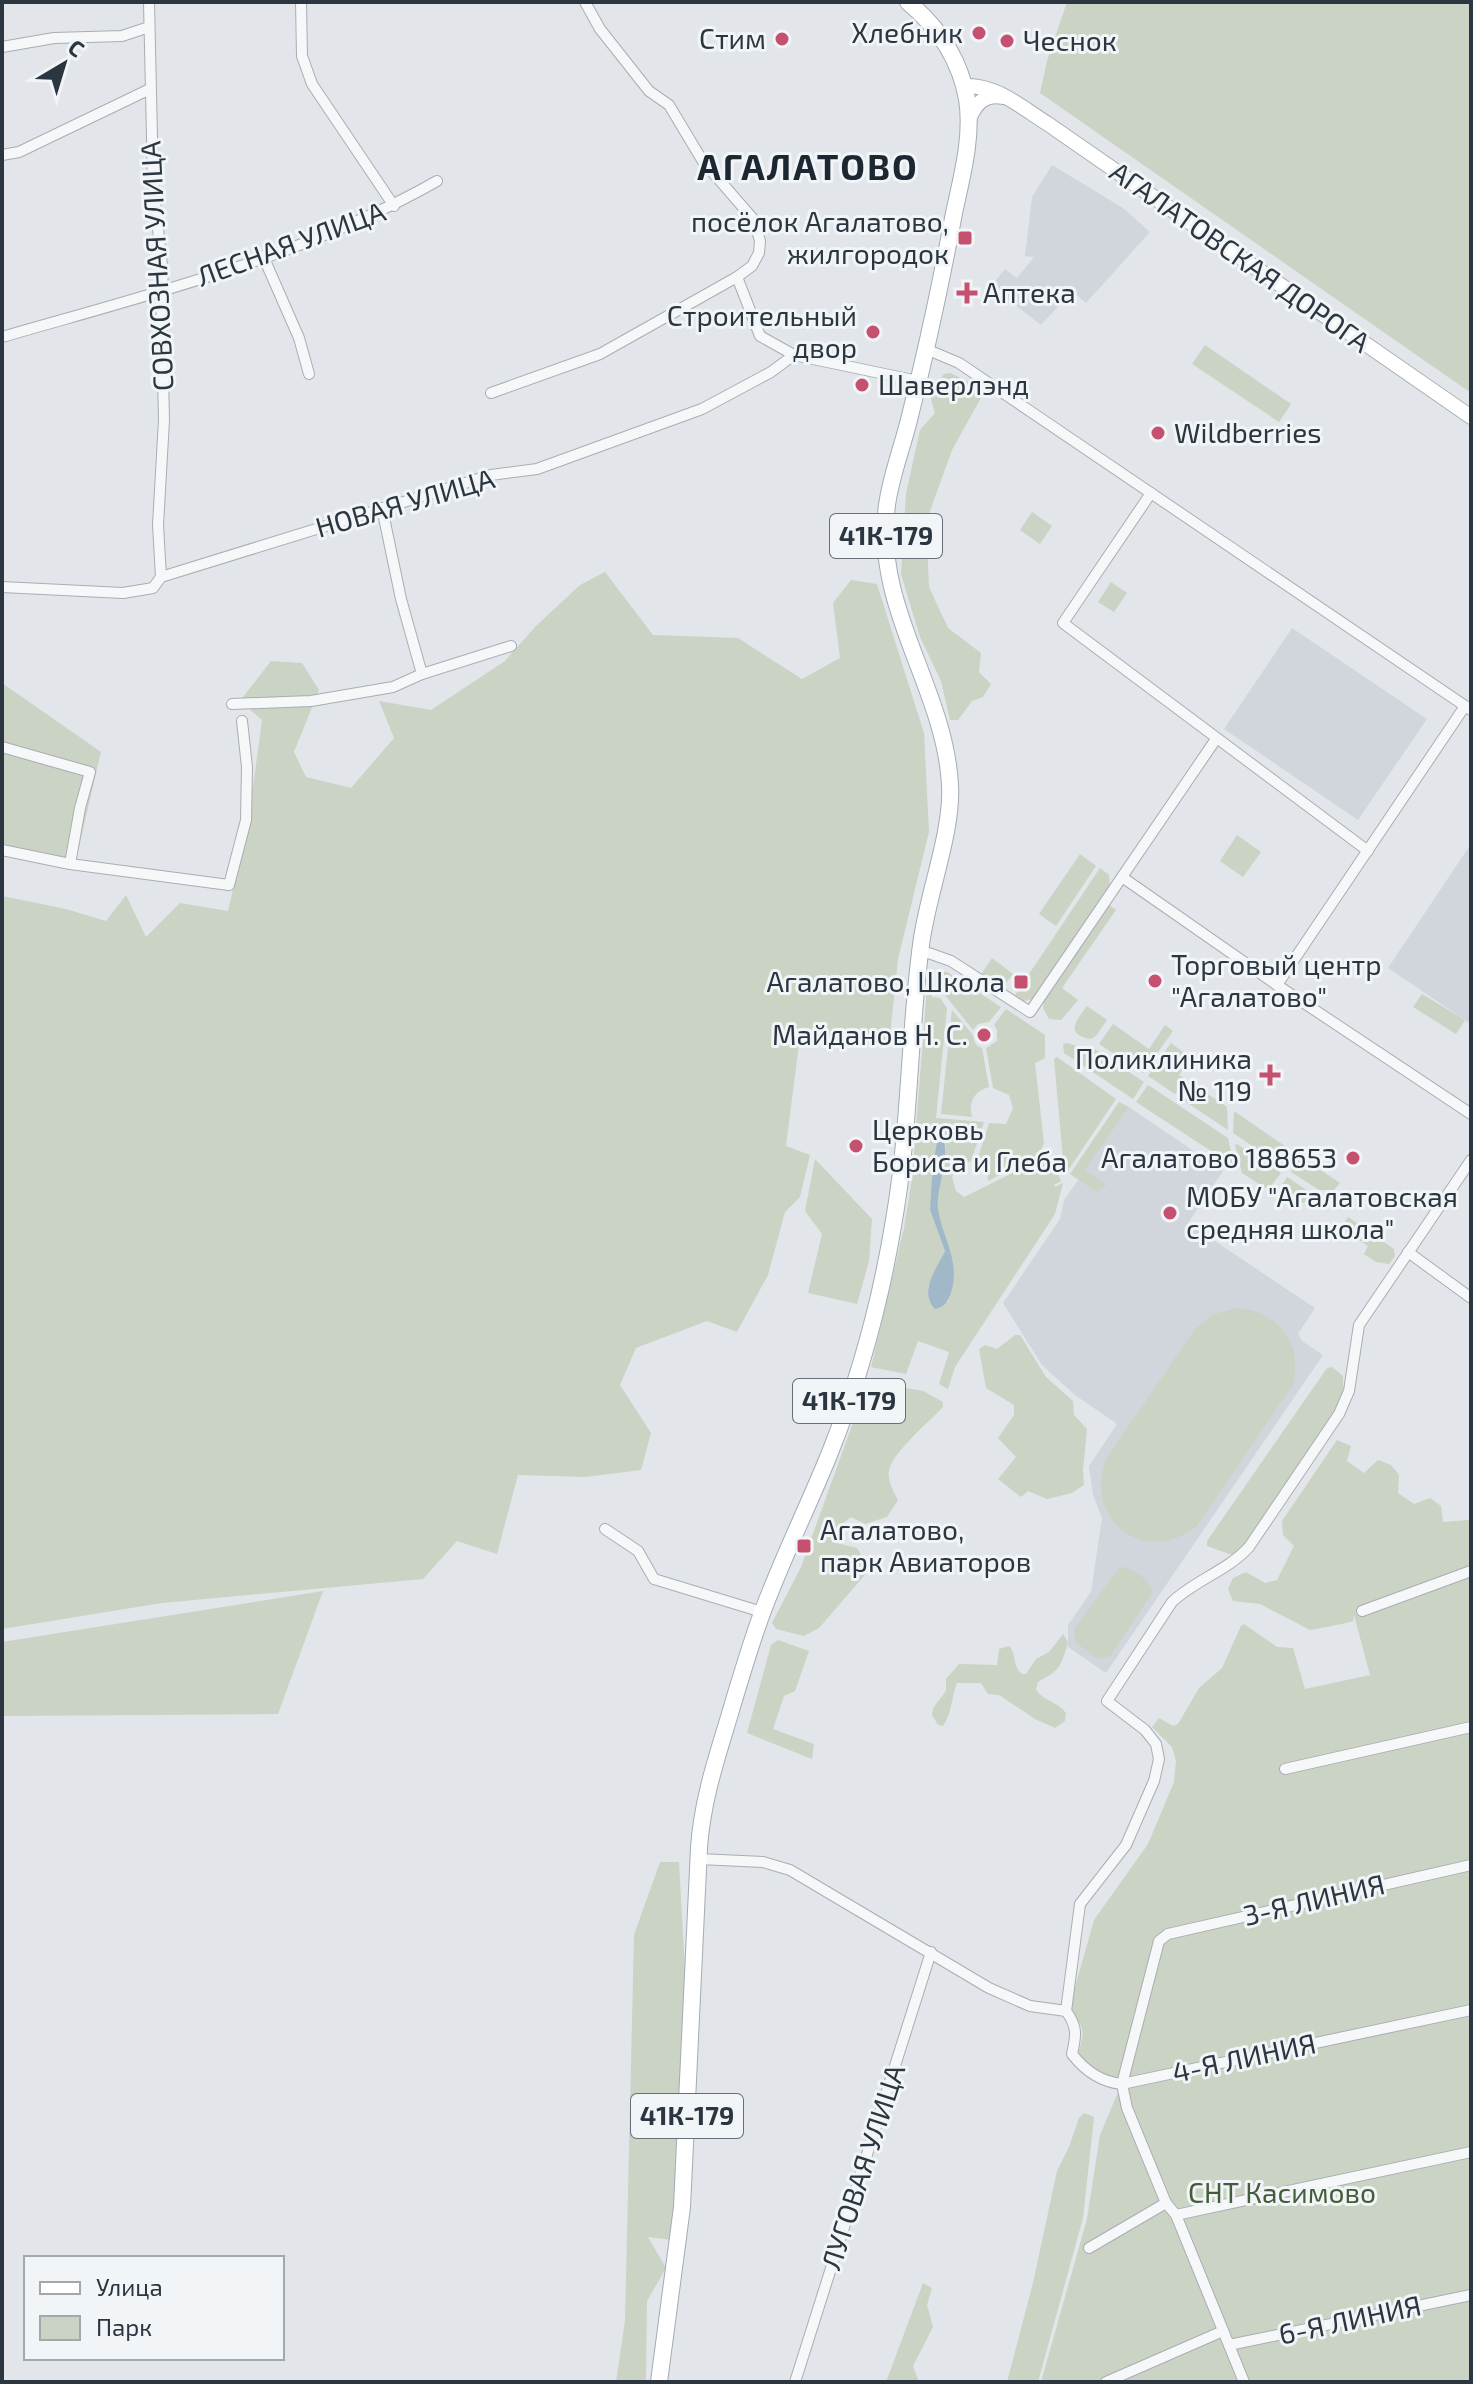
<svg xmlns="http://www.w3.org/2000/svg" width="1473" height="2384" font-family="'Exo 2',sans-serif">
<style>
.built{fill:#d1d6dc}
.green{fill:#cad3c4;fill-rule:evenodd}
.water{fill:#a0b8c7}
.lines{fill:none;stroke-linecap:round;stroke-linejoin:round}
.minor-casing{stroke:#a7aeb4;stroke-width:12}
.secondary-casing{stroke:#a7aeb4;stroke-width:16}
.primary-casing{stroke:#a2acb5;stroke-width:18}
.minor{stroke:#f5f7f8;stroke-width:10}
.secondary{stroke:#fff;stroke-width:14}
.primary{stroke:#fff;stroke-width:16}
.poi-dot{fill:#c65070;stroke:#f2f5f7;stroke-width:3}
.labels{text-anchor:middle;stroke-width:6;stroke-linejoin:round;paint-order:stroke}
.shield{fill:#f2f5f7;stroke:#676f78;stroke-width:2}
.shield-label{font-size:26px;font-weight:bold;fill:#2b3641}
.poi-label{font-size:28px;fill:#2b3641;stroke:#f2f5f7;text-anchor:end}
.street-label{font-size:28px;fill:#2b3641;stroke:#f2f5f7}
.park-label{font-size:28px;fill:#445c39;stroke:#f2f5f7}
.district-label{font-size:36px;font-weight:bold;letter-spacing:2px;fill:#1d2732;stroke:#f2f5f7}
</style>
<rect width="100%" height="100%" fill="#e2e6ea"/>
<g class="built">
<polygon points="1052,165 1123,208 1150,232 1086,303 1072,291 1041,325 991,286 1005,269 1017,278 1034,257 1025,256 1032,197"/>
<polygon points="1292,628 1427,719 1358,820 1224,729"/>
<polygon points="1469,847 1471,848 1471,1024 1388,968"/>
<polygon points="1129,1107 1223,1171 1188,1223 1315,1308 1298,1334 1302,1341 1323,1355 1106,1673 1068,1647 1068,1625 1091,1592 1102,1518 1093,1495 1089,1466 1117,1424 1075,1395 1042,1365 1003,1303 1060,1219 1064,1200"/>
</g>
<g class="green">
<polygon points="1067,2 1471,2 1471,393 1040,93 1047,61"/>
<polygon points="1205,345 1291,404 1279,422 1192,364"/>
<polygon points="950,373 972,383 982,396 952,450 926,522 929,587 948,628 981,653 979,672 991,684 983,697 972,701 958,720 950,720 941,681 920,637 901,574 906,494 920,430 935,413 929,392 944,374"/>
<polygon points="1032,512 1052,526 1040,544 1020,530"/>
<polygon points="605,572 653,635 738,638 802,679 840,658 833,603 851,580 877,584 924,733 929,832 898,959 889,1045 800,1036 786,1146 810,1155 800,1197 785,1212 768,1275 737,1332 707,1321 636,1348 620,1385 651,1433 641,1470 585,1477 518,1475 497,1554 457,1541 423,1579 162,1603 2,1629 2,896 66,909 106,921 126,895 146,937 180,903 228,911 248,824 262,720 240,701 271,661 302,663 319,690 294,752 306,777 351,788 394,738 379,701 431,710 505,661 536,626 580,585"/>
<polygon points="1111,582 1127,593 1114,612 1098,602"/>
<polygon points="2,683 101,752 75,864 2,850"/>
<polygon points="1237,835 1261,852 1243,877 1220,861"/>
<polygon points="1080,854 1096,866 1056,926 1039,914"/>
<polygon points="1100,868 1109,875 1110,886 1033,999 1024,1001 1015,995"/>
<polygon points="1109,905 1116,910 1062,988 1078,1000 1061,1020 1049,1019 1043,1008 1044,1000"/>
<polygon points="992,958 1013,974 1003,987 984,977 982,973"/>
<polygon points="942,972 947,972 1001,1007 989,1022 978,1024 973,1030 941,990"/>
<path d="M928,974H934L932,997L940,998L947,1008L936,1118L984,1122L971,1161L957,1167L952,1177L956,1191L964,1197L1045,1157L1055,1160L1056,1169L1061,1181L1054,1185L1055,1187L1063,1183L1055,1214L955,1367L948,1389L939,1384L949,1352L918,1341L906,1374L871,1367L904,1228L912,1179ZM945,1141C948,1164 934,1188 938,1210C945,1247 963,1262 948,1302H929L928,1287L945,1251L930,1210Z"/>
<polygon points="1422,994 1465,1020 1456,1034 1413,1007"/>
<path d="M1087,1006L1107,1020L1096,1036L1091,1039C1064,1034 1076,1021 1087,1006Z"/>
<polygon points="1006,1009 1045,1035 1045,1058 1035,1063 1044,1143 1039,1155 988,1181 987,1171 977,1161 989,1123 1006,1124 1013,1108 1009,1095 993,1088 986,1048 997,1041 997,1030 994,1025"/>
<path d="M952,1010L972,1034L976,1045L982,1048L989,1087C974,1091 968,1103 972,1117L941,1114Z"/>
<polygon points="1113,1024 1149,1049 1165,1025 1173,1031 1143,1073 1099,1044"/>
<polygon points="1068,1043 1088,1050 1093,1048 1144,1082 1133,1099 1064,1053 1063,1044"/>
<polygon points="1171,1043 1191,1058 1179,1075 1185,1079 1175,1094 1148,1076"/>
<polygon points="1057,1057 1116,1099 1067,1172 1063,1159 1054,1059"/>
<polygon points="1190,1082 1227,1107 1228,1130 1180,1098"/>
<polygon points="1148,1085 1228,1138 1234,1166 1136,1102"/>
<polygon points="1119,1102 1129,1107 1085,1170 1106,1185 1097,1192 1070,1174"/>
<polygon points="1234,1111 1295,1153 1284,1167 1233,1133"/>
<polygon points="1237,1144 1281,1173 1271,1186 1265,1188 1242,1173 1235,1145"/>
<polygon points="1301,1157 1340,1183 1334,1190 1319,1190 1291,1172"/>
<polygon points="815,1159 872,1219 869,1261 857,1304 808,1293 822,1234 805,1211"/>
<polygon points="1287,1177 1314,1195 1303,1203 1280,1188"/>
<polygon points="1348,1217 1394,1249 1395,1256 1389,1264 1376,1262 1364,1254 1368,1246 1341,1228"/>
<path d="M1238,1308C1280,1312 1303,1345 1293,1385L1197,1526C1145,1567 1083,1521 1106,1459L1195,1329L1214,1314Z"/>
<polygon points="1015,1335 1020,1335 1046,1377 1073,1401 1074,1415 1087,1429 1083,1470 1084,1485 1072,1493 1047,1499 1028,1491 1021,1497 998,1479 1016,1457 998,1438 1014,1415 1014,1405 986,1388 979,1349 985,1345 997,1349"/>
<polygon points="1332,1367 1343,1376 1343,1389 1339,1405 1245,1546 1235,1556 1207,1546 1207,1541 1327,1368"/>
<path d="M868,1381L923,1391L943,1402V1407C930,1421 893,1452 889,1470C887,1480 893,1491 898,1500L887,1517L865,1524L851,1517L836,1529L832,1542L857,1548L870,1569L819,1628L804,1636L776,1629L772,1623L801,1567Z"/>
<path d="M1337,1440L1351,1446L1347,1461L1364,1473L1378,1460L1391,1465L1399,1475L1398,1493L1414,1504L1430,1498L1441,1506L1443,1522L1469,1520L1471,1505V2382H1041L1087,2219L1100,2135L1119,2090L1118,2082C1102,2078 1085,2068 1078,2054C1088,2022 1080,2030 1070,2005L1094,1920L1148,1844L1174,1782L1176,1761L1172,1747L1152,1727L1159,1718L1173,1726L1178,1724L1199,1688L1222,1668L1241,1626L1244,1624L1277,1647L1293,1648L1305,1689L1370,1675L1354,1615L1353,1621C1340,1625 1324,1627 1310,1630L1260,1604L1233,1601L1228,1589L1233,1578L1246,1572L1265,1583L1277,1580L1294,1546L1283,1535L1282,1521Z"/>
<path d="M1120,1567C1132,1567 1150,1580 1153,1592L1110,1656L1098,1659L1075,1642L1074,1629Z"/>
<polygon points="323,1591 278,1714 2,1716 2,1642"/>
<path d="M1063,1634L1068,1642C1061,1667 1060,1670 1038,1682L1036,1690C1044,1701 1058,1702 1066,1713L1065,1721L1055,1728L1035,1719L999,1695L988,1694L981,1683H957C951,1698 952,1713 943,1726L938,1725L932,1715L933,1708L946,1691V1679L959,1664L997,1665L999,1649L1009,1646C1017,1654 1012,1667 1022,1674H1026L1036,1659L1049,1652Z"/>
<polygon points="778,1640 809,1651 795,1691 784,1696 773,1729 814,1744 812,1759 747,1733 771,1645"/>
<polygon points="660,1862 679,1862 686,1988 672,2240 648,2237 666,2268 647,2301 646,2378 644,2382 616,2382 625,2321 634,1935"/>
<polygon points="1084,2113 1094,2117 1083,2218 1038,2382 1007,2382 1033,2283 1057,2171 1069,2147 1079,2118"/>
<polygon points="923,2283 932,2288 927,2305 933,2327 913,2366 919,2382 886,2382"/>
</g>
<path class="water" d="M939,1133C955,1148 935,1187 938,1209C943,1240 961,1261 951,1293C948,1302 944,1307 935,1309C918,1292 937,1268 945,1251L930,1210L933,1163Z"/>
<g class="lines">
<defs>
<g id="minor">
<polyline points="149,2 153,183 163,275 161,291 164,420 158,525 161,577"/>
<polyline points="301,2 302,56 312,84 394,206"/>
<polyline points="585,2 600,29 649,91 669,105 702,160 754,220 760,241 759,253 752,266 737,277"/>
<polyline points="2,47 54,38 122,36 149,27"/>
<polyline points="2,155 19,152 150,89"/>
<polyline points="263,256 299,338 309,374"/>
<path d="M2,337C147,295 306,256 437,181"/>
<polyline points="926,349 959,363 1471,710"/>
<polyline points="491,393 600,354 737,277 760,336 794,355 918,381"/>
<polyline points="1151,493 1063,623 1368,851"/>
<polyline points="382,508 401,599 422,674"/>
<polyline points="2,587 123,593 153,588 161,577 491,475 537,469 702,409 771,372 794,355"/>
<polyline points="232,704 311,701 393,687 422,674 511,646"/>
<polyline points="2,747 90,772 80,808 70,864 2,850"/>
<polyline points="70,864 229,885 246,820 247,767 242,721"/>
<polyline points="1122,877 1277,985 1471,1114"/>
<polyline points="920,950 951,961 1030,1012 1216,739"/>
<polyline points="1277,985 1465,706"/>
<polyline points="1408,1252 1471,1298"/>
<polyline points="605,1529 638,1551 654,1579 762,1612"/>
<polyline points="1362,1611 1471,1571"/>
<polyline points="1285,1769 1471,1727"/>
<polyline points="699,1859 763,1862 790,1870 989,1988 1030,2006 1066,2011"/>
<path d="M1066,2011L1080,1904L1126,1845L1154,1781L1159,1759L1156,1744L1145,1730L1107,1701L1172,1602C1195,1580 1227,1571 1249,1547L1339,1414L1349,1391L1359,1325L1471,1160"/>
<path d="M1066,2011C1078,2027 1076,2036 1072,2054C1085,2071 1101,2082 1122,2084L1471,2010"/>
<polyline points="1176,2215 1471,2152"/>
<polyline points="1089,2248 1166,2203"/>
<polyline points="1229,2345 1471,2295"/>
<polyline points="795,2382 931,1952"/>
<polyline points="1106,2382 1223,2331"/>
<polyline points="1244,2382 1176,2215 1166,2203 1127,2108 1122,2084 1159,1941 1168,1934 1471,1865"/>
</g>
<g id="secondary">
<path d="M964,86C996,84 1022,108 1048,124L1471,417"/>
<path d="M969,119C976,103 985,93 1003,97"/>
</g>
<path id="primary" d="M659,2382L682,2207L699,1848C702,1802 716,1760 729,1717C739,1683 749,1649 761,1616C781,1561 807,1509 829,1455C860,1378 882,1296 895,1214C910,1125 909,1034 921,945C927,895 953,832 950,784C944,686 873,608 887,505C891,476 902,448 909,420C926,352 941,283 954,213C962,176 973,136 967,99C960,60 938,27 908,2"/>
</defs>
<use href="#minor" class="minor-casing"/>
<use href="#secondary" class="secondary-casing"/>
<use href="#primary" class="primary-casing"/>
<use href="#minor" class="minor"/>
<use href="#secondary" class="secondary"/>
<use href="#primary" class="primary"/>
</g>
<g class="poi-dot">
<circle cx="979" cy="33" r="8"/>
<circle cx="782" cy="39" r="8"/>
<circle cx="1007" cy="41" r="8"/>
<rect x="957" y="230" width="16" height="16" rx="4"/>
<path d="M963 281h8v8h8v8h-8v8h-8v-8h-8v-8h8z"/>
<circle cx="873" cy="332" r="8"/>
<circle cx="862" cy="385" r="8"/>
<circle cx="1158" cy="433" r="8"/>
<circle cx="1155" cy="981" r="8"/>
<rect x="1013" y="974" width="16" height="16" rx="4"/>
<circle cx="984" cy="1035" r="8"/>
<path d="M1266 1063h8v8h8v8h-8v8h-8v-8h-8v-8h8z"/>
<circle cx="856" cy="1146" r="8"/>
<circle cx="1353" cy="1158" r="8"/>
<circle cx="1170" cy="1213" r="8"/>
<rect x="796" y="1538" width="16" height="16" rx="4"/>
</g>
<g class="labels">
<g class="shield">
<rect x="830" y="514" width="112" height="44" rx="6"/>
<rect x="793" y="1379" width="112" height="44" rx="6"/>
<rect x="631" y="2094" width="112" height="44" rx="6"/>
</g>
<g class="shield-label">
<text x="886" y="545">41К-179</text>
<text x="849" y="1410">41К-179</text>
<text x="687" y="2125">41К-179</text>
</g>
<g class="poi-label">
<text x="963" y="43">Хлебник</text>
<text x="766" y="49">Стим</text>
<text x="1023" y="51" text-anchor="start">Чеснок</text>
<text x="949" y="232">посёлок Агалатово,<tspan x="949" dy="32">жилгородок</tspan></text>
<text x="983" y="303" text-anchor="start">Аптека</text>
<text x="857" y="326">Строительный<tspan x="857" dy="32">двор</tspan></text>
<text x="878" y="395" text-anchor="start">Шаверлэнд</text>
<text x="1174" y="443" text-anchor="start">Wildberries</text>
<text x="1171" y="975" text-anchor="start">Торговый центр<tspan x="1171" dy="32">"Агалатово"</tspan></text>
<text x="1005" y="992">Агалатово, Школа</text>
<text x="968" y="1045">Майданов Н. С.</text>
<text x="1252" y="1069">Поликлиника<tspan x="1252" dy="32">№ 119</tspan></text>
<text x="872" y="1140" text-anchor="start">Церковь<tspan x="872" dy="32">Бориса и Глеба</tspan></text>
<text x="1337" y="1168">Агалатово 188653</text>
<text x="1186" y="1207" text-anchor="start">МОБУ "Агалатовская<tspan x="1186" dy="32">средняя школа"</tspan></text>
<text x="820" y="1540" text-anchor="start">Агалатово,<tspan x="820" dy="32">парк Авиаторов</tspan></text>
</g>
<g class="street-label">
<text transform="translate(291 244) rotate(-20)" y="10">ЛЕСНАЯ УЛИЦА</text>
<text transform="translate(1240 257) rotate(35)" y="10">АГАЛАТОВСКАЯ ДОРОГА</text>
<text transform="translate(157 266) rotate(-93)" y="10">СОВХОЗНАЯ УЛИЦА</text>
<text transform="translate(405 503) rotate(-16)" y="10">НОВАЯ УЛИЦА</text>
<text transform="translate(1314 1900) rotate(-13)" y="10">3-Я ЛИНИЯ</text>
<text transform="translate(1244 2058) rotate(-12)" y="10">4-Я ЛИНИЯ</text>
<text transform="translate(863 2167) rotate(-72)" y="10">ЛУГОВАЯ УЛИЦА</text>
<text transform="translate(1350 2320) rotate(-12)" y="10">6-Я ЛИНИЯ</text>
</g>
<g class="park-label">
<text x="1282" y="2203">СНТ Касимово</text>
</g>
<g class="district-label">
<text x="808" y="180">АГАЛАТОВО</text>
</g>
</g>
<rect width="1473" height="2384" fill="none" stroke="#2b3641" stroke-width="8"/>
<rect x="24" y="2256" width="260" height="104" fill="#f2f5f7" stroke="#a2a9ae" stroke-width="2"/>
<rect x="40" y="2282" width="40" height="12" fill="#ffffff" stroke="#a2a9ae" stroke-width="2"/>
<text x="96" y="2296" font-size="24" fill="#2b3641">Улица</text>
<rect x="40" y="2316" width="40" height="24" fill="#cad3c4" stroke="#a2a9ae" stroke-width="2"/>
<text x="96" y="2336" font-size="24" fill="#2b3641">Парк</text>
<g transform="translate(64 64) rotate(38)" stroke="#f2f5f7" stroke-width="6" paint-order="stroke">
<path d="M0-6L14 30L0 20L-14 30Z" fill="#2b3641"/>
<text y="-12" font-size="22" font-weight="bold" text-anchor="middle" fill="#2b3641">С</text>
</g>
</svg>
